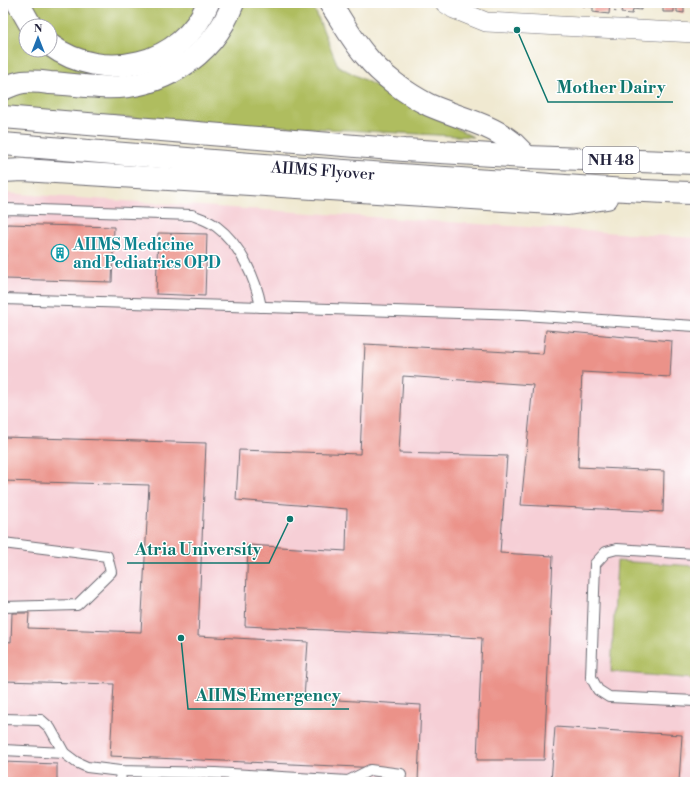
<svg xmlns="http://www.w3.org/2000/svg" width="698" height="785" font-family="'Libre Bodoni',serif">
<style>
.built{fill:#f6cfd6}
.green{fill:#afbd5f;stroke:#68704d;fill-rule:evenodd}
.building{fill:#eb9289}
.lines{fill:none;stroke-linecap:round;stroke-linejoin:round}
.lane-casing{stroke:#6a6870;stroke-width:12}
.street-casing{stroke:#6a6870;stroke-width:20}
.primary-casing{stroke:#6a6870;stroke-width:24}
.path{stroke:#6a6870;stroke-width:2.5;stroke-dasharray:1 3;stroke-linecap:butt}
.lane{stroke:#fff;stroke-width:10}
.street{stroke:#fff;stroke-width:19}
.primary{stroke:#fff;stroke-width:22}
.labels{text-anchor:middle;stroke-width:3;stroke-linejoin:round;paint-order:stroke}
.shield{fill:#fff;stroke:#646476;stroke-width:1}
.shield-label{font-size:15px;font-weight:bold;fill:#22223b}
.street-label{font-size:16px;fill:#22223b;stroke:#fff}
.culture-label{font-size:16px;font-weight:bold;fill:#0d838f;stroke:#fff;text-anchor:start}
.leader{fill:none;stroke:#0f766e;stroke-width:1.5}
.callout-dot{fill:#0f766e;stroke:#fff;stroke-width:1.5}
.callout-label{font-size:17px;text-anchor:middle;font-weight:bold;fill:#0f766e;stroke:#fff;stroke-width:3;stroke-linejoin:round;paint-order:stroke}
</style>
<rect width="100%" height="100%" fill="#fff"/>
<filter id="ink" filterUnits="userSpaceOnUse"><feTurbulence type="fractalNoise" baseFrequency=".025" numOctaves="2"/><feDisplacementMap in="SourceGraphic" scale="8" xChannelSelector="R" yChannelSelector="G"/><feConvolveMatrix kernelMatrix="1 2 1 2 8 2 1 2 1" color-interpolation-filters="sRGB"/></filter>
<filter id="wash" filterUnits="userSpaceOnUse"><feTurbulence type="fractalNoise" baseFrequency=".012" numOctaves="4" result="noise"/><feDisplacementMap in="SourceGraphic" scale="16" xChannelSelector="R" yChannelSelector="G"/><feGaussianBlur stdDeviation="0.9" result="paint"/><feColorMatrix in="noise" values="0 0 0 0 0 0 0 0 0 0 0 0 0 0 0 0 0 1.4 0 .05"/><feComposite in="paint" operator="in"/></filter>
<g filter="url(#wash)">
<rect width="100%" height="100%" fill="#f0e9d1"/>
<polygon class="built" points="3,193 695,238 695,782 3,782"/>
<g class="green">
<path d="M3,3H312L338,66L473,137L3,111ZM26,26H50V50H26Z"/>
<polygon points="617,561 695,566 695,679 611,672"/>
</g>
<g id="blocks">
<g class="building">
<polygon points="583,3 610,3 609,14 593,12 593,7 582,6"/>
<polygon points="610,3 642,3 641,10 633,9 632,14 621,13 622,5 610,4"/>
<polygon points="663,3 689,3 688,5 684,5 684,13 677,12 677,8 674,8 674,12 663,12"/>
<polygon points="7,224 114,227 112,282 5,279"/>
<polygon points="158,233 207,234 205,296 156,294"/>
<polygon points="546,330 672,341 670,377 582,372 578,467 664,471 663,512 521,505 533,385 403,376 399,453 507,456 500,553 553,556 544,760 477,760 482,638 245,626 248,545 346,551 347,509 236,500 239,450 360,454 365,344 543,354"/>
<polygon points="3,437 206,443 198,636 308,642 304,698 421,705 418,782 403,782 403,769 110,756 114,684 3,681 3,641 11,642 12,613 29,613 28,628 141,632 149,485 3,481"/>
<polygon points="555,727 682,735 679,782 551,782"/>
<polygon points="694,752 695,752 695,782 692,782"/>
<polygon points="3,762 57,764 57,782 3,782"/>
</g>
</g>
</g>
<g filter="url(#ink)">
<use href="#blocks" fill-opacity="0" stroke="#6a6870" stroke-width="1"/>
<g class="lines">
<defs>
<g id="lane">
<path d="M3,211L7,209L192,215C200,218 210,221 217,227C240,244 256,279 261,307"/>
<polyline points="3,299 523,315 695,326"/>
<polyline points="3,543 107,556 111,572 77,605 3,607"/>
<polyline points="695,554 617,549 606,552 595,564 591,677 598,690 609,697 695,701"/>
<polyline points="3,719 41,720 50,728 64,753 76,762 87,767 120,771 215,773 348,781 370,770 401,774 400,782"/>
<polyline points="3,750 64,753"/>
<polyline points="120,771 121,782"/>
</g>
<polyline id="street" points="445,3 454,9 486,22 695,33"/>
<g id="primary">
<polyline points="18,3 31,26"/>
<path d="M330,3C342,21 352,40 366,56C381,75 407,94 429,105C456,117 488,123 512,142C517,147 522,152 527,157"/>
<path d="M50,45C103,84 183,66 208,3"/>
<path d="M3,89C9,86 16,83 23,82C32,81 42,82 50,83C67,84 83,86 99,87C158,91 212,59 233,3"/>
<polyline points="3,117 404,150 527,157 695,163"/>
<path d="M3,144C171,158 339,172 507,182C570,186 632,192 695,193"/>
<polyline points="3,171 23,170 568,204 607,198"/>
</g>
</defs>
<use href="#lane" class="lane-casing"/>
<use href="#street" class="street-casing"/>
<use href="#primary" class="primary-casing"/>
<polyline class="path" points="615,12 616,5"/>
<use href="#lane" class="lane"/>
<use href="#street" class="street"/>
<use href="#primary" class="primary"/>
</g>
</g>
<defs>
<symbol id="building-ring" viewBox="-11 -11 22 22"><circle r="9.5" fill="#fff" stroke="#0f9aa8" stroke-width="1.5"/><path d="M-4-6H4V6H1V3H-1V6H-4ZM-2.5-4.3h1.7v1.8h-1.7ZM.8-4.3h1.7v1.8H.8ZM-2.5-1h1.7V.8h-1.7ZM.8-1h1.7V.8H.8Z" fill="#0f9aa8"/></symbol>
</defs>
<g fill-rule="evenodd">
<use href="#building-ring" x="50" y="243" width="20" height="20"/>
</g>
<g class="labels">
<rect class="shield" x="583" y="147" width="56" height="26" rx="3"/>
<g class="shield-label">
<text x="611" y="165">NH 48</text>
</g>
<g class="street-label">
<text transform="translate(323 170) rotate(4)" y="6">AIIMS Flyover</text>
</g>
<g class="culture-label">
<text x="73" y="250">AIIMS Medicine<tspan x="73" dy="18">and Pediatrics OPD</tspan></text>
</g>
</g>
<path class="leader" d="M517 30L548 102H673M290 519L269 563H127M181 638L188 709H349"/>
<g class="callout-dot">
<circle cx="517" cy="30" r="4"/>
<circle cx="290" cy="519" r="4"/>
<circle cx="181" cy="638" r="4"/>
</g>
<g class="callout-label">
<text x="611" y="93">Mother Dairy</text>
<text x="198" y="555">Atria University</text>
<text x="268" y="701">AIIMS Emergency</text>
</g>
<rect width="698" height="785" fill="none" stroke="#fff" stroke-width="16"/>
<g transform="translate(38 38)"><circle r="19" fill="#ffffff" stroke="#a7a7b1"/>
<path d="M0-3L7 15L0 10L-7 15Z" fill="#1f6fb2"/>
<text y="-6" font-size="11" font-weight="bold" text-anchor="middle" fill="#22223b">N</text>
</g>
</svg>
